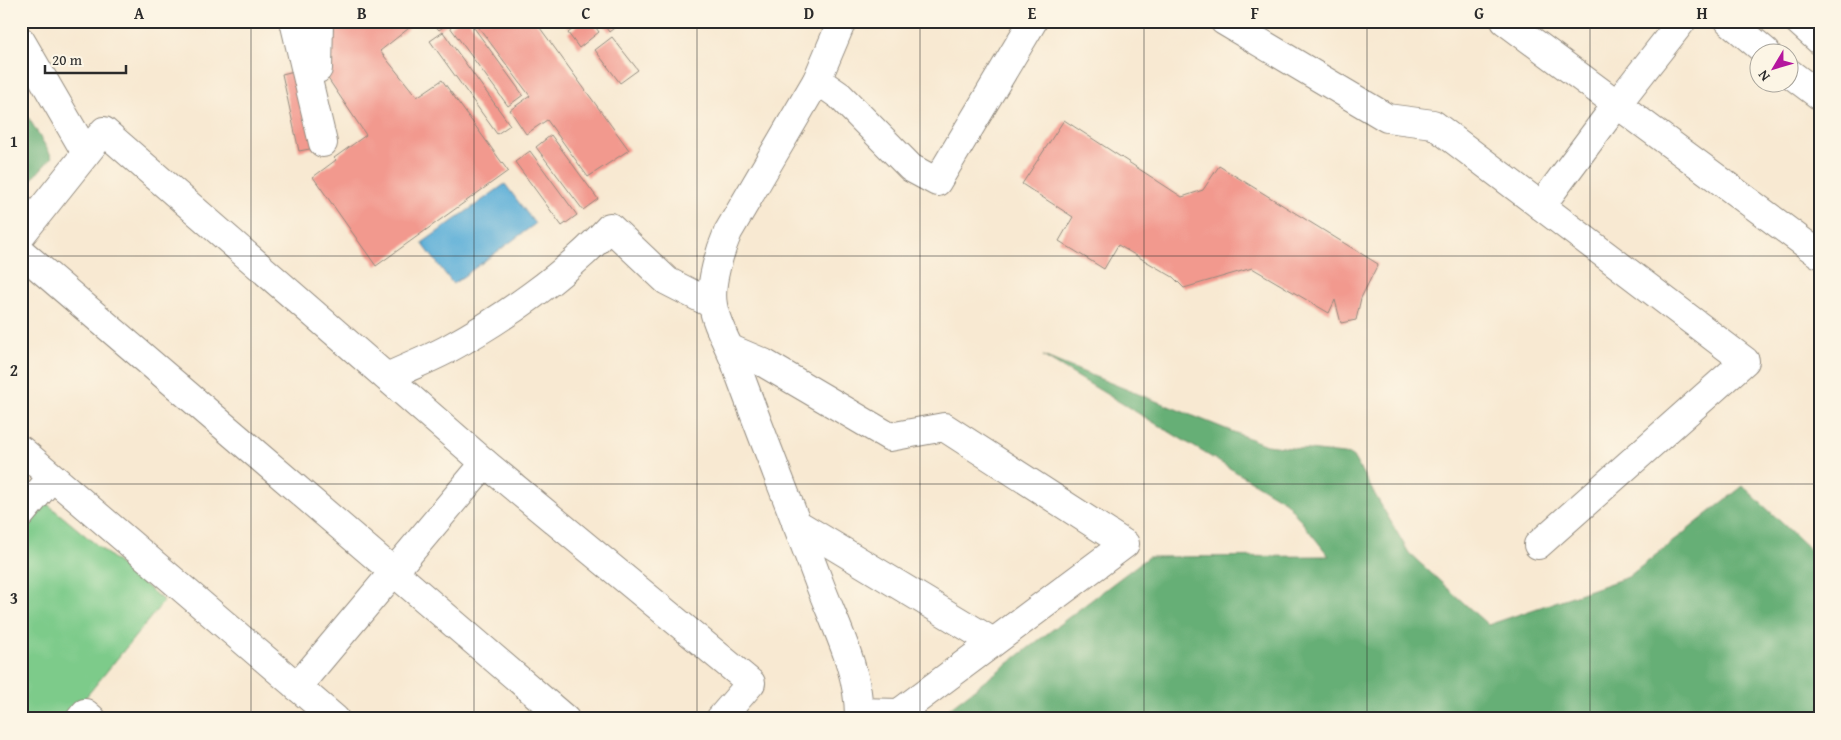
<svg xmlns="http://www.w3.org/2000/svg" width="1841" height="740" viewBox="0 0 1841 740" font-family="'Gentium Book Plus',serif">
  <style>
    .green { fill: #7dcb8a; stroke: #547b5a }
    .forest { fill: #66af76; stroke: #486d50 }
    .water { fill: #5cafd8; stroke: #446d82 }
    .building { fill: #f2998e }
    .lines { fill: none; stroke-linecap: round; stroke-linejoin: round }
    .minor-casing { stroke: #928a7e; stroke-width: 30 }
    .minor { stroke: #fff; stroke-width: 28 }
    .grid { fill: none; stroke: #2b2b2b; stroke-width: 1; stroke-opacity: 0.55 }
    .neatline { fill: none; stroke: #2b2b2b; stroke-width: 2 }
    .grid-label { font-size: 16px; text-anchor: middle; font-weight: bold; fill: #2b2b2b }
  </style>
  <rect width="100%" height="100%" fill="#fcf5e5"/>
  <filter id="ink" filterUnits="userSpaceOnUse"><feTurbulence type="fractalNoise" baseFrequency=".02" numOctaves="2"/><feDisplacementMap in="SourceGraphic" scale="10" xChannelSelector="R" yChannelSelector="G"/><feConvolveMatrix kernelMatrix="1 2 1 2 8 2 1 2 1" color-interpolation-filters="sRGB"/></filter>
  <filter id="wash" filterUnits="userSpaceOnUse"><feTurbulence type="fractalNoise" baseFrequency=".0096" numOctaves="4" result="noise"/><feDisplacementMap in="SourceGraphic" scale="20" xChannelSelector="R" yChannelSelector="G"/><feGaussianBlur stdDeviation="1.12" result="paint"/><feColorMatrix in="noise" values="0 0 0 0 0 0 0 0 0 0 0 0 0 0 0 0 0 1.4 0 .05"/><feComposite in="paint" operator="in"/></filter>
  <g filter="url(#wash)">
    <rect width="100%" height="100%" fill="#f8e9d2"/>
    <path class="green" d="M 45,502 L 164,601 L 68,719 L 21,719 L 21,531 Z"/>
    <g class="forest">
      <path d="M 21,105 L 52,157 L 21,191 Z"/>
      <path d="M 1043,356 L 1266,445 L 1352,455 L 1409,553 L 1488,625 L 1628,577 L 1743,486 L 1820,559 L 1820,719 L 935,719 L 1148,557 L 1329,556 L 1286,502 Z"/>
    </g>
    <path class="water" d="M 505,184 L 535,224 L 453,284 L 422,243 Z"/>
    <g id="blocks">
      <g class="building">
        <path d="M 334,21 L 418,21 L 380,51 L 417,97 L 442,80 L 508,171 L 376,266 L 313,177 L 336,160 L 334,158 L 366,135 L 327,77 Z"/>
        <path d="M 431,21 L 451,21 L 439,30 Z"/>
        <path d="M 458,21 L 469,21 L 523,95 L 508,106 L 450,27 Z"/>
        <path d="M 474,21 L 535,21 L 629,150 L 588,177 L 547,120 L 526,134 L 510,110 L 530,96 Z"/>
        <path d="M 562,21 L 575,21 L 568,28 Z"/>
        <path d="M 583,21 L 591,21 L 599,32 L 579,48 L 568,33 Z"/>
        <path d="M 601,21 L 623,21 L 609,32 Z"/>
        <path d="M 443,32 L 510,125 L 497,134 L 430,41 Z"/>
        <path d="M 612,37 L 638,70 L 620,83 L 595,50 Z"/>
        <path d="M 298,70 L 315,148 L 299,151 L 282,74 Z"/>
        <path d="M 1064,120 L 1182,197 L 1203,190 L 1219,166 L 1378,264 L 1361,298 L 1356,320 L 1341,323 L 1335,300 L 1329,313 L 1252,268 L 1184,288 L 1173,277 L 1118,245 L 1104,269 L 1059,241 L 1073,217 L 1022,184 Z"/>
        <path d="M 551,135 L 598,199 L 583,210 L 536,147 Z"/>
        <path d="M 530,151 L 577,215 L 562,226 L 515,162 Z"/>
      </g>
    </g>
  </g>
  <g filter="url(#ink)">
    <use href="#blocks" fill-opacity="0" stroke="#928a7e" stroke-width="1"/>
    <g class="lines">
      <g class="minor-casing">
        <g id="minor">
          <path d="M 294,21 L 323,143"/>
          <path d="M 842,21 L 817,80 L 728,232 C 720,251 709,284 713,305 C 716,325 728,343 735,362 C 762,437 792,510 820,585 C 836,627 860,672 859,719"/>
          <path d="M 1224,21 L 1387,118 L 1433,124 L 1541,206"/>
          <path d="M 1505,21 L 1819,254"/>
          <path d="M 1729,21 L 1766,52"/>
          <path d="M 1798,21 L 1820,41"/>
          <path d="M 21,41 L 86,153"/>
          <path d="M 310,71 L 318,69 L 319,21"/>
          <path d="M 1788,72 L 1820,96"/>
          <path d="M 817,80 L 840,96 L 911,168 L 937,182 L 1033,21"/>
          <path d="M 21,235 L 104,131 L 485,463 L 751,683 L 720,719"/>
          <path d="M 21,252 L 565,719"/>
          <path d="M 731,349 L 764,363 L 890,437 L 944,427 L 1125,544 L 899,713 L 859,712"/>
          <path d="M 387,377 C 406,368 427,360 446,350 C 503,319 566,275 610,227 L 667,281 L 712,304"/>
          <path d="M 21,450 L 335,719"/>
          <path d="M 21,514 L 52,477"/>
          <path d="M 796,523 L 993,642"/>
          <path d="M 1538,545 L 1745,361 L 1541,206 L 1617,104 L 1682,21"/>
          <path d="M 297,687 L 485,463"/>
          <path d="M 80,719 L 85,713 L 92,719"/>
        </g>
      </g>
      <use href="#minor" class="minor"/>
    </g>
  </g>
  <path class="grid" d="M 251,21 L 251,719M 474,21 L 474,719M 697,21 L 697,719M 920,21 L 920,719M 1144,21 L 1144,719M 1367,21 L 1367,719M 1590,21 L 1590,719M 21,256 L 1820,256M 21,484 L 1820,484"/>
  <rect width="1841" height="740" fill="none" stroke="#fcf5e5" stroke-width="55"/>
  <g transform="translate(1774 68) rotate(232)"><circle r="24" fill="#fcf5e5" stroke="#a8a49b"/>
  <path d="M0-4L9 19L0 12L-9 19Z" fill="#b5179e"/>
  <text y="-8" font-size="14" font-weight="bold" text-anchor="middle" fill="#2b2b2b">N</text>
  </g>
  <path d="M45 65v8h81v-8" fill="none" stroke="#2b2b2b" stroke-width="2.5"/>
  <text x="52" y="65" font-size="15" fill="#2b2b2b" stroke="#fcf5e5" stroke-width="4" paint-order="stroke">20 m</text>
  <rect x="28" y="28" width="1786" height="684" class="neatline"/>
  <g class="grid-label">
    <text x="139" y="19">A</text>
    <text x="362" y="19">B</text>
    <text x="586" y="19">C</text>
    <text x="809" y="19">D</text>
    <text x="1032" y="19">E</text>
    <text x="1255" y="19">F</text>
    <text x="1479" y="19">G</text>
    <text x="1702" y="19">H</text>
    <text x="14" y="147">1</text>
    <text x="14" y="376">2</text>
    <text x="14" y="604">3</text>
  </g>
</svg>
